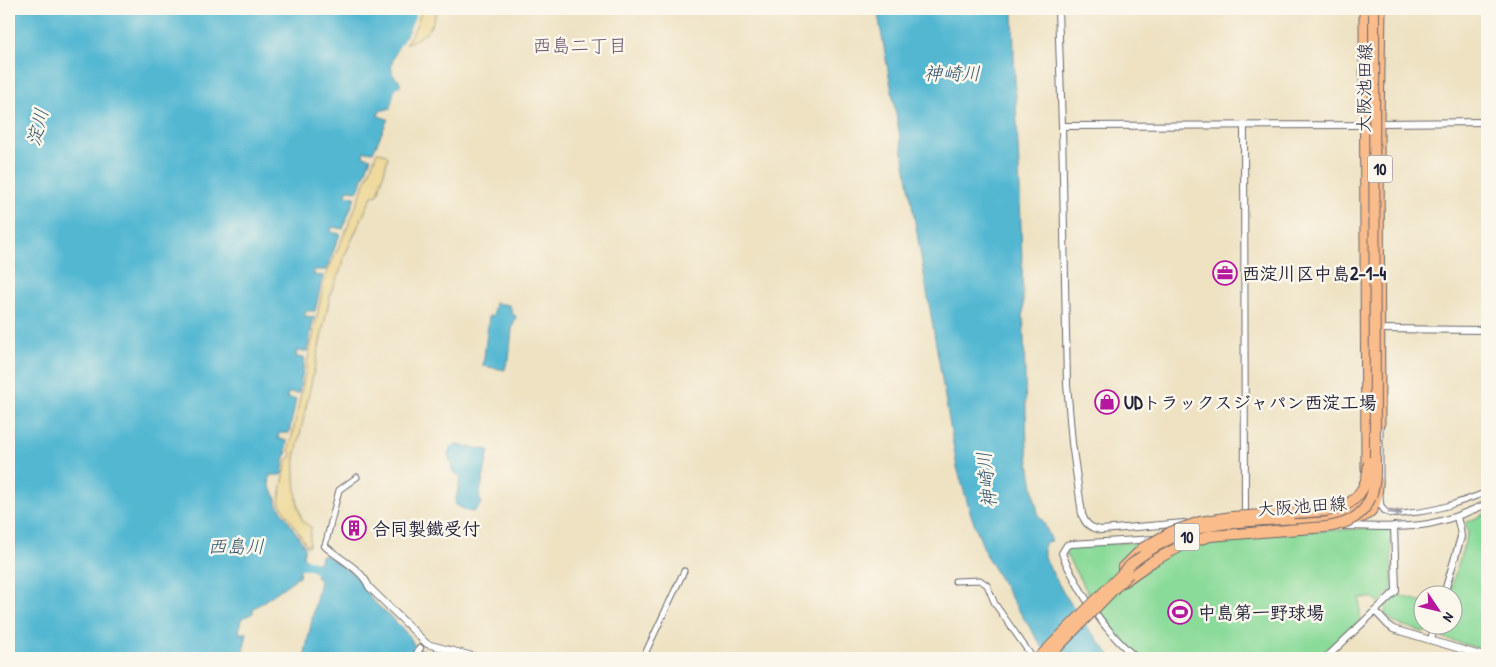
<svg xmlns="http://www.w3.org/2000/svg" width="1496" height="667" viewBox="0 0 1496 667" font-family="'Patrick Hand','Klee One',sans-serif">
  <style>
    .green { fill: #8ada99; stroke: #567e6a }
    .sand { fill: #eeda9e; stroke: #887e6c }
    .water { fill: #53b7d2; stroke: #3a6c86 }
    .pier { fill: #eee2c3 }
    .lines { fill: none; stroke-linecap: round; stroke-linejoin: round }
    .river { stroke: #53b7d2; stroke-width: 10 }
    .minor-casing { stroke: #69656b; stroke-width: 7 }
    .tertiary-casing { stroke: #69656b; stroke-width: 8 }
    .primary-casing { stroke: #69656b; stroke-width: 11 }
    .motorway-casing { stroke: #69656b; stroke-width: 12 }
    .minor { stroke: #fff; stroke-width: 5 }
    .tertiary { stroke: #fff; stroke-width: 6 }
    .primary { stroke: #fabc8b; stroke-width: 9 }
    .motorway { stroke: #fabc8b; stroke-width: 10 }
    .primary-bridge-casing { stroke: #69656b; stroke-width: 11; stroke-linecap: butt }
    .motorway-bridge-casing { stroke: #69656b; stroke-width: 12; stroke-linecap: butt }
    .primary-bridge { stroke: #fabc8b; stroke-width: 9 }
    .motorway-bridge { stroke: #fabc8b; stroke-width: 10 }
    .oneway { fill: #9c9ca7 }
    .labels { text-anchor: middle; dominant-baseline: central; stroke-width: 5; stroke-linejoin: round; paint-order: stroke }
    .shield { fill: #fbf7ec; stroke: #636270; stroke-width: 1 }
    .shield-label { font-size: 16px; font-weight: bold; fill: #22223b }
    .street-label { font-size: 18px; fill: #22223b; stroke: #fbf7ec }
    .poi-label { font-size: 18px; font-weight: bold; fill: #22223b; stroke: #fbf7ec; text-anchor: start }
    .neighbourhood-label { font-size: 19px; fill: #67546c; stroke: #fbf7ec }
    .water-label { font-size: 19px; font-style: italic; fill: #335670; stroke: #fbf7ec }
  </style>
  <rect width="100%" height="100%" fill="#fbf7ec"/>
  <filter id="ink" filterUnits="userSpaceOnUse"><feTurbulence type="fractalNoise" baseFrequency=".02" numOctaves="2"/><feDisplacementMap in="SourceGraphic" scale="10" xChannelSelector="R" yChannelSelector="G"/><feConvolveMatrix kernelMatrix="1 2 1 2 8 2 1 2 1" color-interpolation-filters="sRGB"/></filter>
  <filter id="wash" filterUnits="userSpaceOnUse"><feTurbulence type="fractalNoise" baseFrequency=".0096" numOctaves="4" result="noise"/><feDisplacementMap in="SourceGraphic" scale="20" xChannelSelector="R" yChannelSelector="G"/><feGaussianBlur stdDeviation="1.12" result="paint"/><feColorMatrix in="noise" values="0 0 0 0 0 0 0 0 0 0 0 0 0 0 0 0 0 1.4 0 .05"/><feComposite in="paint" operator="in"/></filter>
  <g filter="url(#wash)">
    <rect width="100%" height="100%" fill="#eee2c3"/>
    <g class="green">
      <path d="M 1487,513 L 1487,651 L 1441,637 L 1438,632 L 1440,625 L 1454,624 L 1454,594 L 1449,594 L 1468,532 L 1465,524 L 1467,522 Z"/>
      <path d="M 1372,528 L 1388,529 L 1391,532 L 1392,590 L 1379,603 L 1374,598 L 1360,598 L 1360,620 L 1321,658 L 1141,658 C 1109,629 1086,592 1066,554 L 1071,546 Z"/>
      <path d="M 1398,595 L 1423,602 L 1424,624 L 1429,625 L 1428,630 L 1423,632 L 1395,623 L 1385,614 L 1386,606 Z"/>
    </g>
    <g class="sand">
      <path d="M 422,9 L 437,9 C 430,33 428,33 406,44 L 416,26 Z"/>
      <path d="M 377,152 L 384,153 L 388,157 L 378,195 L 372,196 L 344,257 L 343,264 L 331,292 L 295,458 C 294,473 296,511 304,523 L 311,527 L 309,546 L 307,546 L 279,502 L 287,460 L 291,457 L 292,454 L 289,451 L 325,278 L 349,224 Z"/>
    </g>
    <g class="water">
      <path d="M 9,9 L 418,9 C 416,16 413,24 409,31 C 401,46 380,69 401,82 L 400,88 L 397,87 L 394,93 L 391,108 L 380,111 L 378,116 L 388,119 L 373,152 L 364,151 L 363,156 L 371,158 L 358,191 L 347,190 L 346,195 L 355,197 L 343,229 L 332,227 L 331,232 L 340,234 L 326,270 L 314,270 L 314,275 L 323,276 L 315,311 L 305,311 L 305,316 L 314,317 L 307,351 L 297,351 L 296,357 L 305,358 L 299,393 L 288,393 L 287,398 L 296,399 L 289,433 L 279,433 L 278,439 L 287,440 L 286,451 L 287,454 L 285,457 L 282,474 L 280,475 L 270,475 L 269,485 L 276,497 L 276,502 L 305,547 L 303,556 L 306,560 L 305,567 L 300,569 L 299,577 L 296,577 L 294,580 L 253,609 L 253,613 L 241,619 L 239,633 L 247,633 L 242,658 L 9,658 Z"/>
      <path d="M 877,9 L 1013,9 L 1014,57 L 1020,190 L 1027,449 L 1035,501 L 1040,519 L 1042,519 L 1052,541 L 1046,542 L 1044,547 L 1044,557 L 1063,592 L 1087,627 L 1113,658 L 1052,658 L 1043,648 L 1016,606 L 987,557 L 971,515 L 957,467 L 907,175 Z"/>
      <path d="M 495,303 L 509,305 L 512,311 L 511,313 L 516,316 L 512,329 L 509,360 L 507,361 L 505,370 L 483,366 L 489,316 L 493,316 Z"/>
      <path d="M 456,445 L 489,450 L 479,498 L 482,503 L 474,512 L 467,511 L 456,505 L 455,502 L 461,477 L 452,471 L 451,462 L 448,456 L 450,448 Z"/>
      <path d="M 326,555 L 356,576 L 372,600 L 397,623 L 410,637 L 415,647 L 448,658 L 304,658 L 320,581 L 316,577 L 317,572 L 311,568 L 312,561 L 318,563 L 320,561 L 321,556 Z"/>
    </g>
    <path class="pier" d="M 418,9 L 420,9 L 416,22 L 400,51 L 394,65 L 395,73 L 403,83 L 402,89 L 398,90 L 394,109 L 390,111 L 394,93 L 396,88 L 397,87 L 400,87 L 401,82 L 393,74 L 392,65 L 397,50 L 409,31 Z"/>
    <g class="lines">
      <path class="river" d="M 292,563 C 303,564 315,563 322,573"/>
    </g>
  </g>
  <g filter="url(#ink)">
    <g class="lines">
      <g class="minor-casing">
        <g id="minor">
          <path d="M 1380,422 L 1380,484"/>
          <path d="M 1380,495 C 1380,501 1380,508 1386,512 C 1393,516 1402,514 1409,513 C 1437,511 1461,502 1487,492"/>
          <path d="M 325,546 L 339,490 L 357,477"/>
          <path d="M 955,581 L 980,580 L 987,585 L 995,604 L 1033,658"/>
          <path d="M 643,658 L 684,571"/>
        </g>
      </g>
      <g class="tertiary-casing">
        <g id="tertiary">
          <path d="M 1058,9 L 1062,126 L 1067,384 L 1072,443 L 1082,514 C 1085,524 1090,528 1101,530 L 1184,523"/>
          <path d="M 1244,125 L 1245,514"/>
          <path d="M 1062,126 L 1364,125 L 1379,123 L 1487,122"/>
          <path d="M 1376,329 L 1487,330"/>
          <path d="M 1342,526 C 1370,526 1400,529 1428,524 C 1449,520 1468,512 1487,504"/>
          <path d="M 325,546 C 339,559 362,569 369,587 L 427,644 L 480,658"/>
          <path d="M 1444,594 L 1461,537 L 1460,529 L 1457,517"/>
          <path d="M 1375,611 L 1388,625 L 1393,629 L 1487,657"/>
          <path d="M 1431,640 L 1435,624"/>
          <path d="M 414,658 L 420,648"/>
          <path d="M 1136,658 C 1110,635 1088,606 1072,574 C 1068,567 1064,560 1062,553 L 1067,545 L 1071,544 L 1155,539"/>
          <path d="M 1326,658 L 1396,591 L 1394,526"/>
        </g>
      </g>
      <g class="primary-casing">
        <g id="primary">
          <path d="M 1364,9 L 1366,469"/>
          <path d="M 1380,423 L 1379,123 L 1381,9"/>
          <path d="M 1332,516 C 1355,515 1367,508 1366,482"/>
          <path d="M 1352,520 C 1376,517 1378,502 1378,481"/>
          <path d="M 1289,524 L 1339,521"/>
        </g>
      </g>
      <g class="motorway-casing">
        <g id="motorway">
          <path d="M 1123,568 L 1143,548"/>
          <path d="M 1123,582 L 1153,561"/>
        </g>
      </g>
      <use href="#minor" class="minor"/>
      <use href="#tertiary" class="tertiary"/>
      <use href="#primary" class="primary"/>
      <use href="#motorway" class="motorway"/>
      <g class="primary-bridge-casing">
        <g id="primary-bridge">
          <path d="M 1038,658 L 1131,564 C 1184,522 1225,523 1289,519"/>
          <path d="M 1048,658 L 1129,574"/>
        </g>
      </g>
      <g class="motorway-bridge-casing">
        <g id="motorway-bridge">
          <path d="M 1143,548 L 1171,532 L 1200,522 L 1232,517 L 1325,511 C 1354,508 1368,490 1369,462"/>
          <path d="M 1153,561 L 1183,545 L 1210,536 L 1326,527 C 1359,523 1375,505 1375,471 L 1374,9"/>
        </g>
      </g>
      <use href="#primary-bridge" class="primary-bridge"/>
      <use href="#motorway-bridge" class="motorway-bridge"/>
    </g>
    <defs><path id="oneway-solid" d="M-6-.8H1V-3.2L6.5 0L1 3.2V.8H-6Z" transform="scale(1.25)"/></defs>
    <use class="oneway" href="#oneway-solid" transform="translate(1395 513) rotate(5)"/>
  </g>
  <defs>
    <g id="office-ring" transform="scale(1.25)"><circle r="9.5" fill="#fbf7ec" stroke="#b5179e" stroke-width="1.5"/><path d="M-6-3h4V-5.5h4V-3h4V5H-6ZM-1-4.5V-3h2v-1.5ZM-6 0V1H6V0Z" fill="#b5179e"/></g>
    <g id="shop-ring" transform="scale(1.25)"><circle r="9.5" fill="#fbf7ec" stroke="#b5179e" stroke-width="1.5"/><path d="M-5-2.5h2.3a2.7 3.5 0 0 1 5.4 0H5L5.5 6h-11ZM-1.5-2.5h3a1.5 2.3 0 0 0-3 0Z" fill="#b5179e"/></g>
    <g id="building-ring" transform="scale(1.25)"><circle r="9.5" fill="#fbf7ec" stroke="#b5179e" stroke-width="1.5"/><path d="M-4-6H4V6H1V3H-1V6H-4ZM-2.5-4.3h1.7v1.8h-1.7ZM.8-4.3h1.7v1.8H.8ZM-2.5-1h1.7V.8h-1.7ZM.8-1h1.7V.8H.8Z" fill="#b5179e"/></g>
    <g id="stadium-ring" transform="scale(1.25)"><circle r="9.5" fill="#fbf7ec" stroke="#b5179e" stroke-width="1.5"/><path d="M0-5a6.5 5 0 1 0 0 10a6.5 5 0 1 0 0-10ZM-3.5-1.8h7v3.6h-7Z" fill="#b5179e"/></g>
  </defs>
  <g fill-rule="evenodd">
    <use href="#office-ring" x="1225" y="273"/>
    <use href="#shop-ring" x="1107" y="402"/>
    <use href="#building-ring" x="354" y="528"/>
    <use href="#stadium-ring" x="1180" y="612"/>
  </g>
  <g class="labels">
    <g class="shield">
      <rect x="1367.5" y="155.5" width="25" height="27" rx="4"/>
      <rect x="1174.5" y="523.5" width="25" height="27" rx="4"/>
    </g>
    <g class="shield-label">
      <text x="1380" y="169">10</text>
      <text x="1187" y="537">10</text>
    </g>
    <g class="street-label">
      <text transform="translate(1364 88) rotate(-89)">大阪池田線</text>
      <text transform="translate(1302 506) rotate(-4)">大阪池田線</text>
    </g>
    <g class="poi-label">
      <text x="1242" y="273">西淀川区中島2-1-4</text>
      <text x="1124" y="402">UDトラックスジャパン西淀工場</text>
      <text x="372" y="528">合同製鐵受付</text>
      <text x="1198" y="612">中島第一野球場</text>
    </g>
    <g class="neighbourhood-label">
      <text x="580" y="45">西島二丁目</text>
    </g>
    <g class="water-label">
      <text x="952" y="73">神崎川</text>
      <text transform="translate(37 127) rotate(-76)">淀川</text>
      <text transform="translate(986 480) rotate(-96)">神崎川</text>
      <text x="236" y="546">西島川</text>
    </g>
  </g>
  <rect width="1496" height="667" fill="none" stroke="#fbf7ec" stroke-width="30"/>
  <g transform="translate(1438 610) rotate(125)"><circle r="24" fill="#fbf7ec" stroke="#a4a2a5"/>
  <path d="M0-4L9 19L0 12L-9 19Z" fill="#b5179e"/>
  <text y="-8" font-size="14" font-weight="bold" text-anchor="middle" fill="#22223b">N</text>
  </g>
</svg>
